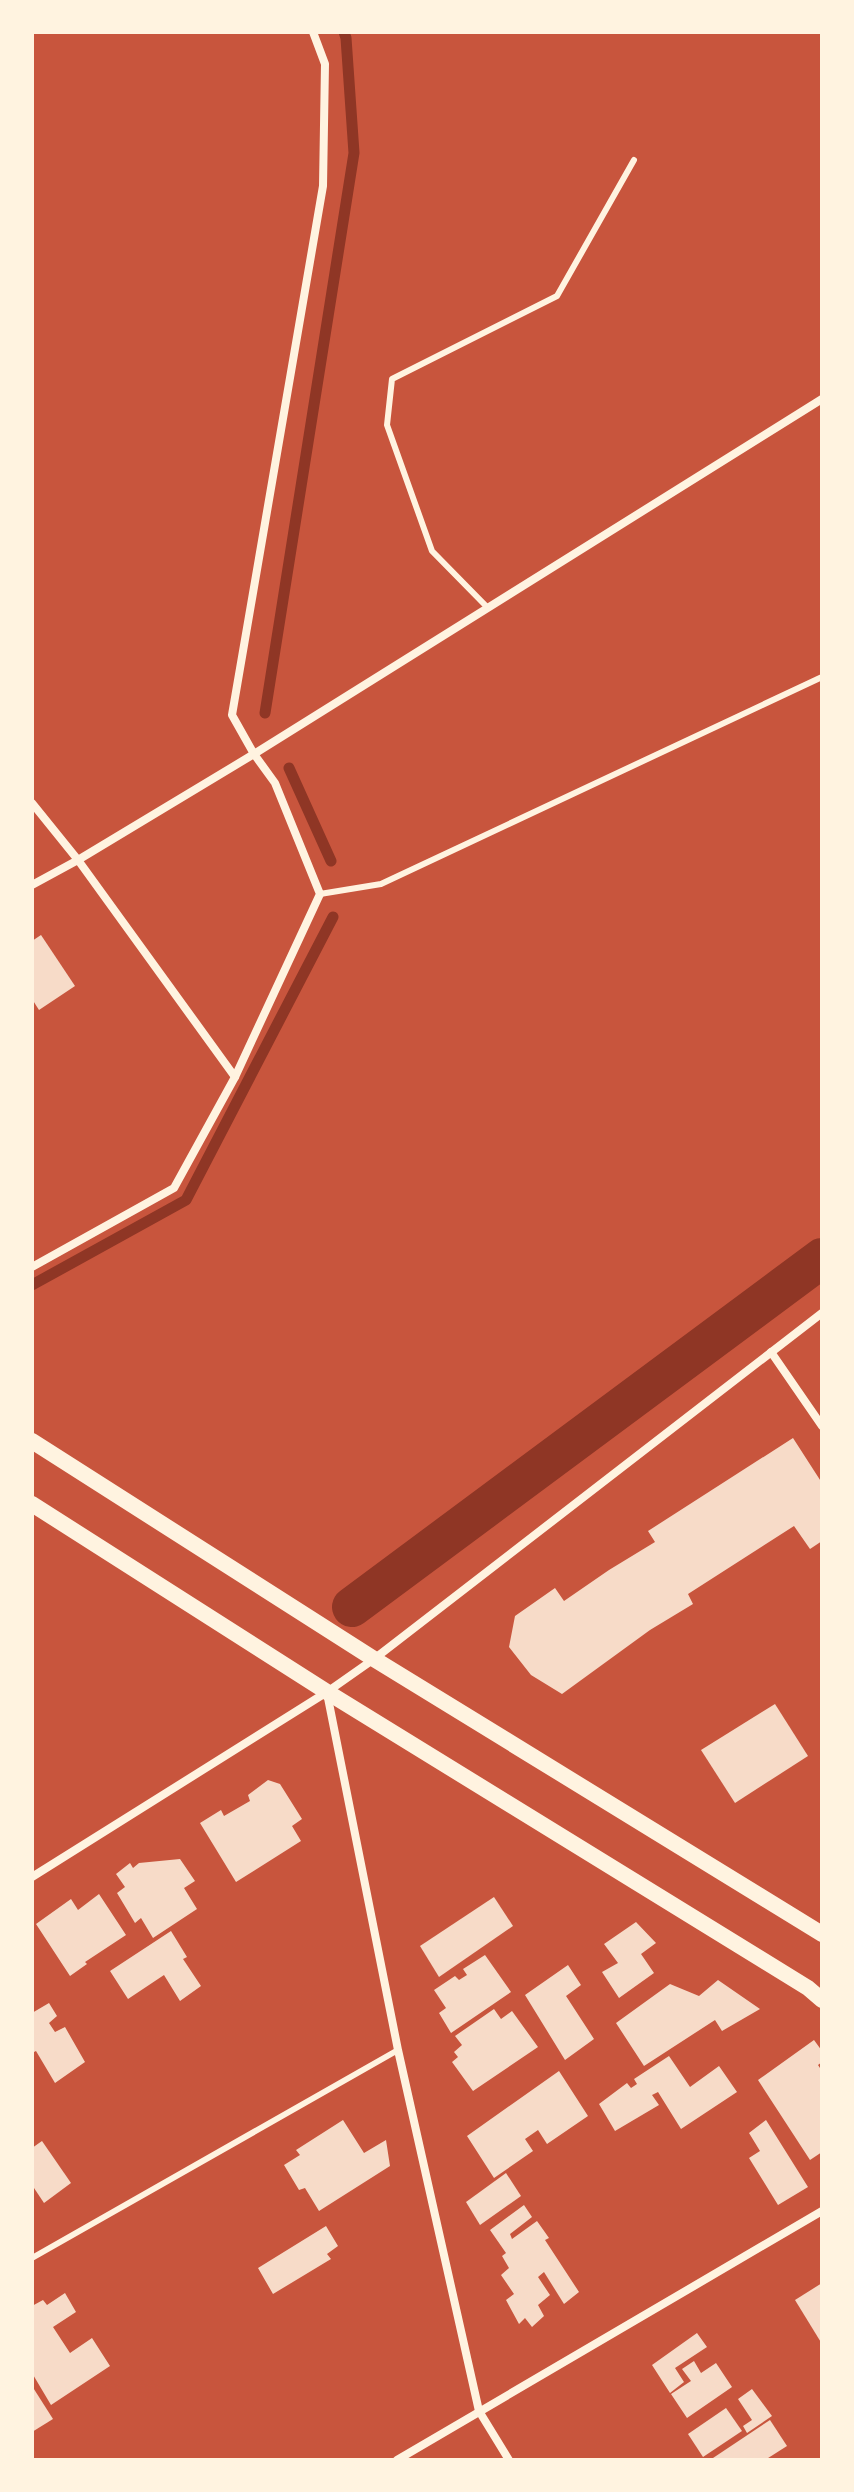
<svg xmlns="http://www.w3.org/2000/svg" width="854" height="2492" viewBox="0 0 854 2492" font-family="'Zilla Slab',serif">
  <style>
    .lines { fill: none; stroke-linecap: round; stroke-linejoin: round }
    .stream { stroke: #8f3625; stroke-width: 11 }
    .canal { stroke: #8f3625; stroke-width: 40 }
    .building { fill: #f7dbc8 }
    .service { stroke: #fff3e0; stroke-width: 6 }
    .minor { stroke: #fff3e0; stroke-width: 8 }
    .secondary { stroke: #fff3e0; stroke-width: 16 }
  </style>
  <rect width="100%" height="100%" fill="#c8553d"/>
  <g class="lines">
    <g class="stream">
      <path d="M 265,713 L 354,153 L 346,38 L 344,32"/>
      <path d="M 289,768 L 331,861"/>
      <path d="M 32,1285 L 186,1200 L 333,917"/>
    </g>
    <path class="canal" d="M 352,1607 L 822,1258"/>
  </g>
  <g class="building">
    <path d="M 41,935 L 75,986 L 39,1010 L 32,999 L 32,941 Z"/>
    <path d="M 793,1438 L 822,1483 L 822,1541 L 810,1549 L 794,1526 L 688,1594 L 693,1604 L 650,1630 L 562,1694 L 531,1675 L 509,1647 L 515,1616 L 555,1588 L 564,1601 L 609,1570 L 655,1542 L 648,1531 Z"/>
    <path d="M 775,1704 L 808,1756 L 735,1803 L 701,1750 Z"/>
    <path d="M 268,1780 L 280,1784 L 302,1819 L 292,1826 L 301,1841 L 236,1882 L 200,1823 L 221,1810 L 224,1816 L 250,1801 L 248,1795 Z"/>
    <path d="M 180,1859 L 195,1881 L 184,1888 L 197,1909 L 153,1938 L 141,1918 L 135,1923 L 117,1893 L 125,1887 L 116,1874 L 130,1863 L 133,1868 L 139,1863 Z"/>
    <path d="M 99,1894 L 126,1935 L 85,1962 L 87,1964 L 70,1976 L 36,1924 L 71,1899 L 78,1910 Z"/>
    <path d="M 494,1897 L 513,1926 L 439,1977 L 420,1946 Z"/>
    <path d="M 636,1922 L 656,1943 L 641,1954 L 654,1973 L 619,1998 L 602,1972 L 618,1963 L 604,1944 Z"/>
    <path d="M 171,1931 L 187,1957 L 183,1959 L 201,1986 L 180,2001 L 164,1975 L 128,1999 L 110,1971 Z"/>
    <path d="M 485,1955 L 511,1992 L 451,2033 L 439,2013 L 446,2008 L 434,1990 L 455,1976 L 459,1980 L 467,1975 L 463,1969 Z"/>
    <path d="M 568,1965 L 581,1985 L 566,1996 L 594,2039 L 565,2060 L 525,1995 Z"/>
    <path d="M 718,1980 L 760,2009 L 722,2031 L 715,2020 L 644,2066 L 616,2023 L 670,1984 L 699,1996 Z"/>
    <path d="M 49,2003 L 57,2016 L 49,2023 L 55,2032 L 65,2027 L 85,2062 L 55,2083 L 36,2051 L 32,2053 L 32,2013 Z"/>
    <path d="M 494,2009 L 501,2019 L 512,2011 L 538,2047 L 473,2091 L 452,2062 L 458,2057 L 454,2052 L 462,2045 L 455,2036 Z"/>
    <path d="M 814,2040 L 822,2051 L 822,2062 L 818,2065 L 822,2071 L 822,2152 L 810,2160 L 758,2080 Z"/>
    <path d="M 669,2056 L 690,2087 L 719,2066 L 737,2092 L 681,2129 L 658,2092 L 652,2095 L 659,2105 L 615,2131 L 599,2104 L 627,2083 L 631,2088 L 637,2084 L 634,2079 Z"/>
    <path d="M 559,2071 L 588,2116 L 547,2144 L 538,2130 L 525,2139 L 533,2151 L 494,2178 L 467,2136 Z"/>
    <path d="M 343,2120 L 364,2153 L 386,2140 L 390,2166 L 319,2211 L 305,2188 L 299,2190 L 284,2165 L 300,2155 L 296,2150 Z"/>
    <path d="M 766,2120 L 808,2187 L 778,2205 L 749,2158 L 760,2151 L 749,2133 Z"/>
    <path d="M 42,2141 L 71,2183 L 44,2203 L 32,2185 L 32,2148 Z"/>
    <path d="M 506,2173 L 521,2196 L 480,2225 L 466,2202 Z"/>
    <path d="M 524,2205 L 532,2217 L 510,2234 L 512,2239 L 537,2221 L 549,2238 L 545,2240 L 579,2292 L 564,2304 L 544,2272 L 538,2277 L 550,2295 L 538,2305 L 544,2316 L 532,2327 L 525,2318 L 519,2324 L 506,2300 L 514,2294 L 501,2275 L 509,2268 L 502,2256 L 506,2253 L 490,2230 Z"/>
    <path d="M 326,2226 L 338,2246 L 327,2254 L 331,2259 L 273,2294 L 258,2268 Z"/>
    <path d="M 822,2283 L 822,2344 L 795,2300 Z"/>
    <path d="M 65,2293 L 76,2312 L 53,2327 L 70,2353 L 92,2338 L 110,2366 L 51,2405 L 32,2373 L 32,2306 L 43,2300 L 47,2305 Z"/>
    <path d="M 697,2333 L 707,2347 L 675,2368 L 684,2382 L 670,2393 L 652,2365 Z"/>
    <path d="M 694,2361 L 701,2373 L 716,2363 L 732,2387 L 687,2418 L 671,2394 L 691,2381 L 682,2369 Z"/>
    <path d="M 32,2386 L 53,2419 L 32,2432 Z"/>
    <path d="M 752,2389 L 772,2416 L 747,2433 L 743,2426 L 752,2420 L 738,2399 Z"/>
    <path d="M 726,2408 L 742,2431 L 703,2457 L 688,2434 Z"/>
    <path d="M 770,2420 L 787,2446 L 765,2460 L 710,2460 Z"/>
  </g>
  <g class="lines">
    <g class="service">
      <path d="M 488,608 L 432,551 L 387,425 L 392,379 L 557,296 L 634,160"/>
      <path d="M 320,894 L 381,884 L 822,677"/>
      <path d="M 32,2258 L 398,2050"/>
    </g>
    <g class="minor">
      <path d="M 32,803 L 78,860 L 235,1077"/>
      <path d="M 32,885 L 78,860 L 254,754 L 822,399"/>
      <path d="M 32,1267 L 174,1188 L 235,1077 L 320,894 L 275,783 L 254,754 L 232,715 L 323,186 L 325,64 L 313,32"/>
      <path d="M 771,1352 L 822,1426"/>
      <path d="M 327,1693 L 398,2050 L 479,2411 L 509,2460"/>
      <path d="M 32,1877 L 327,1692 L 374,1659 L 822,1313"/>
      <path d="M 397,2460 L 822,2211"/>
    </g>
    <g class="secondary">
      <path d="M 32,1441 L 374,1659 L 822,1934"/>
      <path d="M 32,1504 L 327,1692 L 808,1988 L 822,2000"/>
    </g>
  </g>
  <rect width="854" height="2492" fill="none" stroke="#fff3e0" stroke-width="68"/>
</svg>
